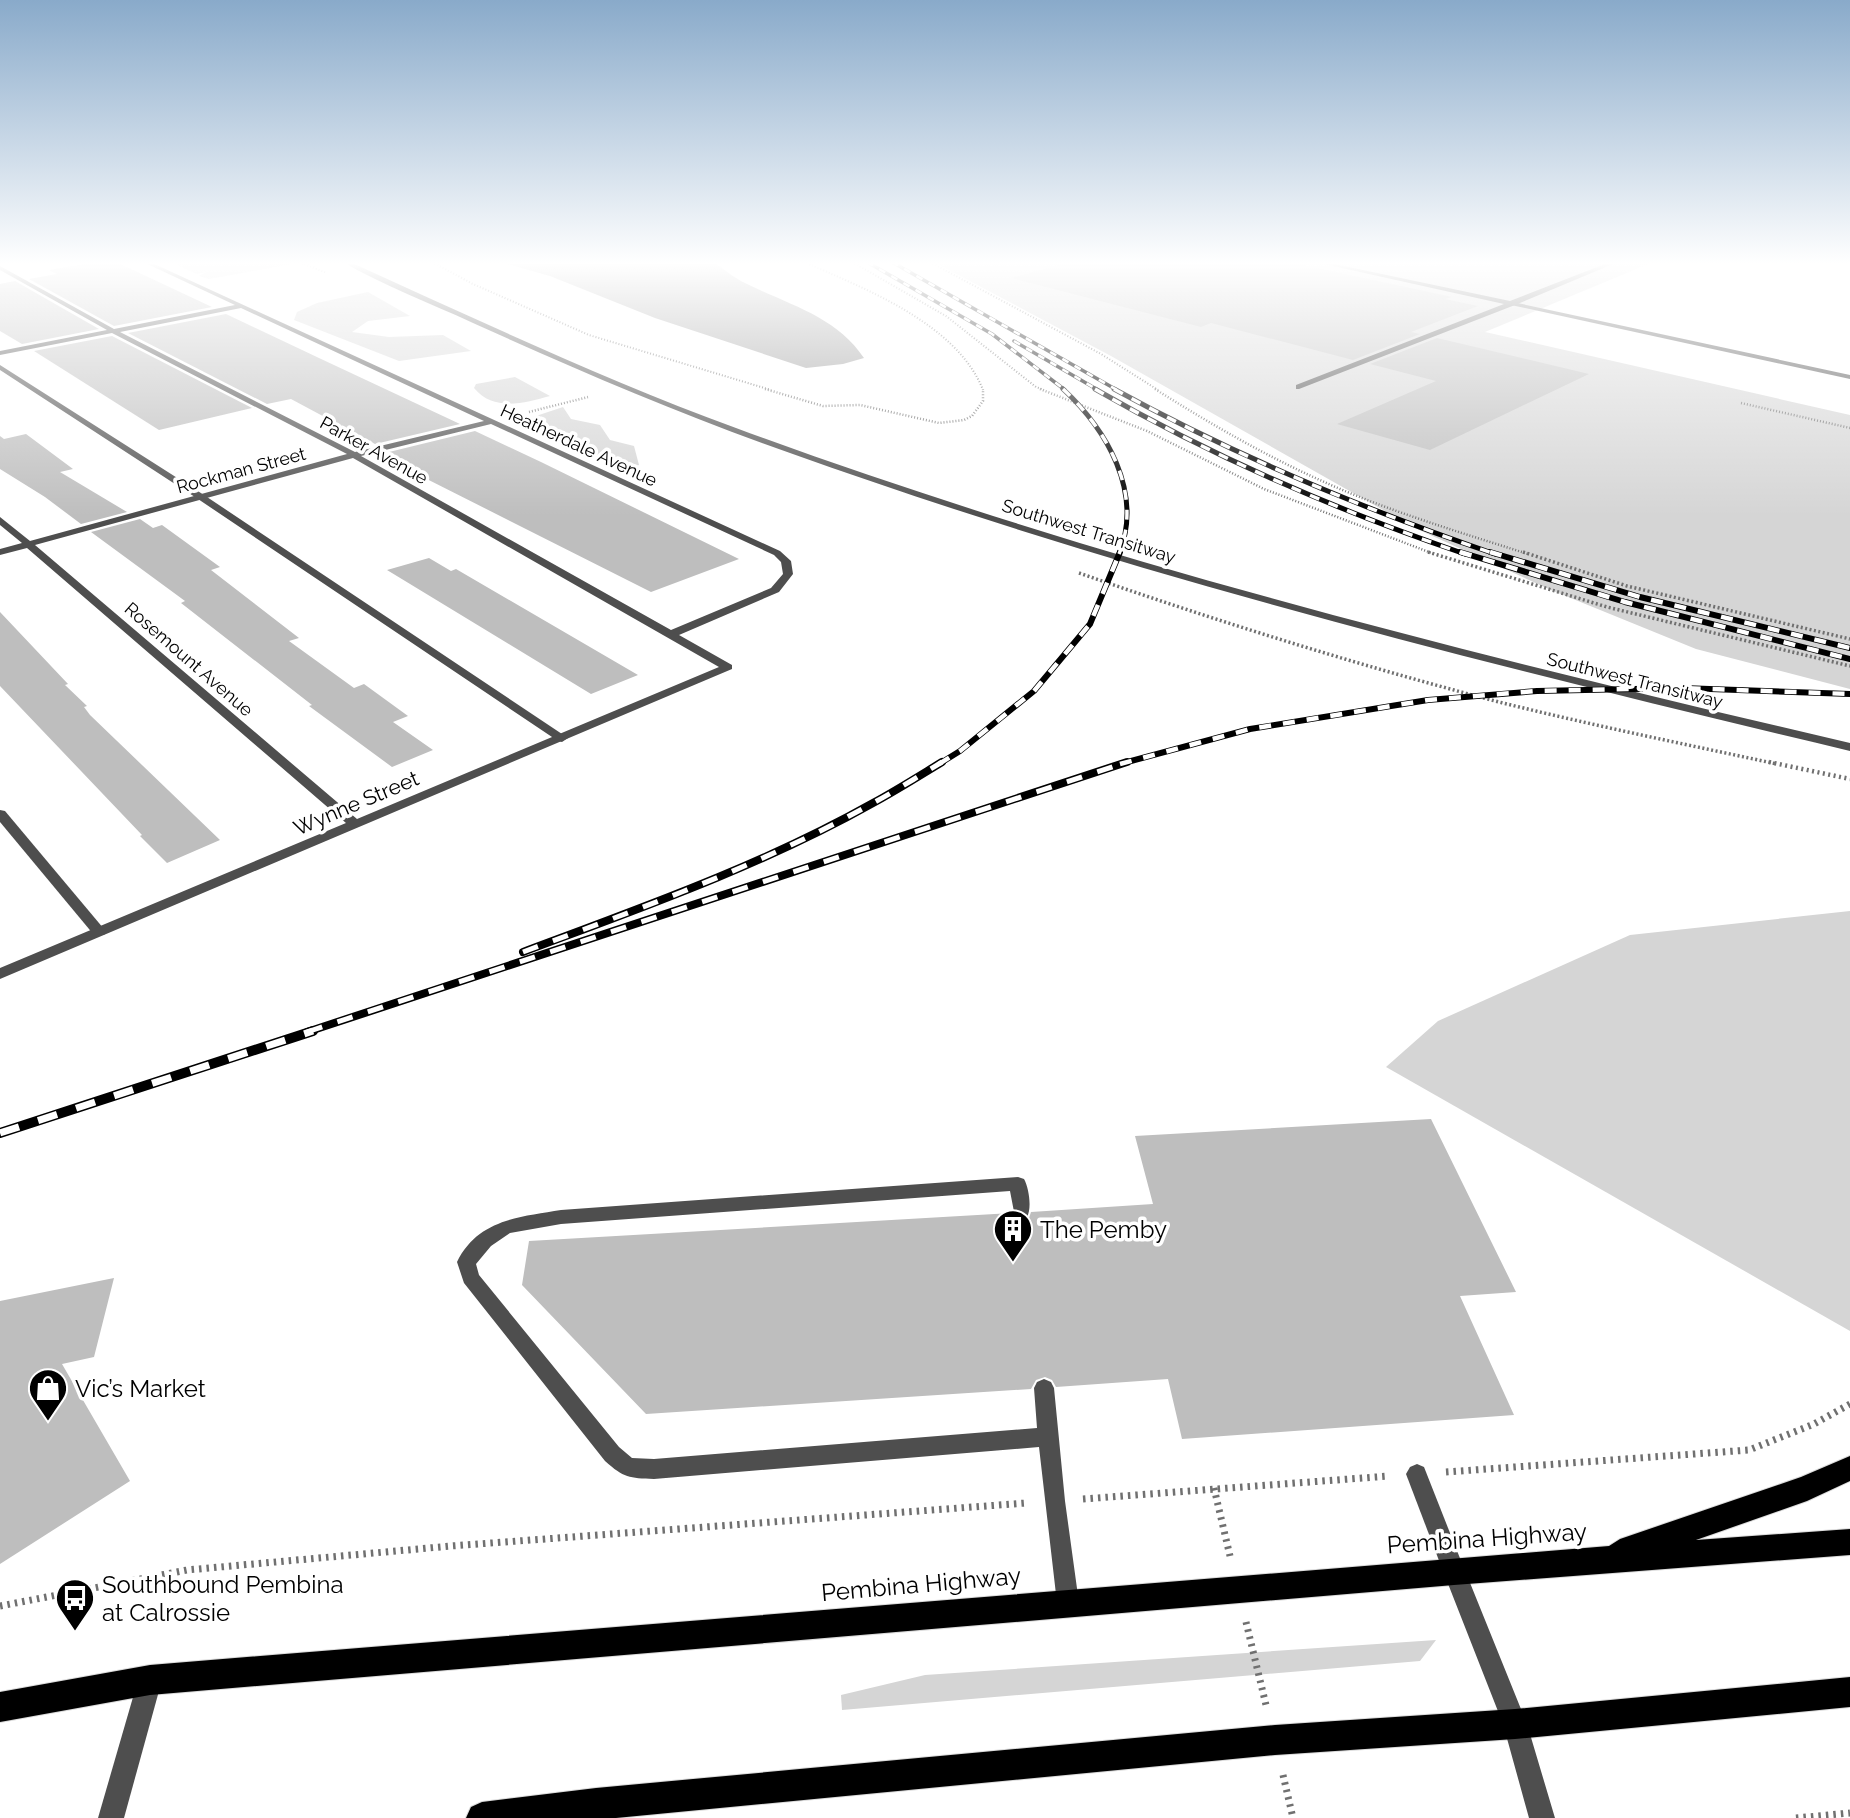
<svg xmlns="http://www.w3.org/2000/svg" width="1850" height="1818" viewBox="0 0 1850 1818" font-family="Raleway,sans-serif">
  <style>
    .green { fill: #d5d5d5 }
    .water { fill: #9c9c9c }
    .building { fill: #bebebe }
    .lines { fill: none; stroke-linecap: round; stroke-linejoin: round }
    .primary-casing { stroke: #dbdbdb; stroke-width: 2 }
    .path-far4 { stroke: #707070; stroke-width: 2; stroke-dasharray: 1 2; stroke-linecap: butt }
    .path-far3 { stroke: #707070; stroke-width: 2.5; stroke-dasharray: 1 2; stroke-linecap: butt }
    .path-far2 { stroke: #707070; stroke-width: 3.5; stroke-dasharray: 2 2.5; stroke-linecap: butt }
    .path-far1 { stroke: #707070; stroke-width: 4.5; stroke-dasharray: 2 3.5; stroke-linecap: butt }
    .path { stroke: #707070; stroke-width: 7; stroke-dasharray: 2.5 5; stroke-linecap: butt }
    .service { fill: #4e4e4e; fill-rule: evenodd }
    .minor { fill: #4e4e4e; fill-rule: evenodd }
    .primary { fill: #000; fill-rule: evenodd }
    .rail-far4-casing { stroke: #000; stroke-width: 3.5 }
    .rail-far3-casing { stroke: #000; stroke-width: 5 }
    .rail-far2-casing { stroke: #000; stroke-width: 6 }
    .rail-far1-casing { stroke: #000; stroke-width: 8 }
    .rail-casing { stroke: #000; stroke-width: 10 }
    .rail-far4 { stroke: #fff; stroke-width: 2.5; stroke-dasharray: 7; stroke-linecap: butt }
    .rail-far3 { stroke: #fff; stroke-width: 3.5; stroke-dasharray: 10; stroke-linecap: butt }
    .rail-far2 { stroke: #fff; stroke-width: 4.5; stroke-dasharray: 12; stroke-linecap: butt }
    .rail-far1 { stroke: #fff; stroke-width: 5; stroke-dasharray: 16; stroke-linecap: butt }
    .rail { stroke: #fff; stroke-width: 7; stroke-dasharray: 20; stroke-linecap: butt }
    .labels { text-anchor: middle; dominant-baseline: central; stroke-width: 7; stroke-linejoin: round; paint-order: stroke }
    .far-street-label { font-size: 18px; fill: #000; stroke: #fff }
    .street-label { font-size: 21px; fill: #000; stroke: #fff }
    .near-poi-label { font-size: 24px; fill: #000; stroke: #fff; text-anchor: start }
    .near-street-label { font-size: 24px; fill: #000; stroke: #fff }
  </style>
  <rect width="100%" height="100%" fill="#fff"/>
  <g class="green">
    <path d="M 171,262 L 288,262 L 292,264 L 209,279 L 199,276 L 206,272 L 197,274 Z"/>
    <path d="M 934,262 L 1653,262 L 1485,332 L 1850,415 L 1850,689 L 1696,649 L 1551,590 L 1415,528 L 1111,356 Z"/>
    <path d="M 368,292 L 410,316 L 368,321 L 352,332 L 389,337 L 443,335 L 471,351 L 399,361 L 294,320 L 297,312 L 317,303 Z"/>
    <path d="M 515,377 L 550,396 C 524,403 494,412 474,388 L 476,384 Z"/>
    <path d="M 563,407 L 571,419 L 600,425 L 610,440 L 634,446 L 639,465 L 623,470 L 521,421 Z"/>
    <path d="M 1850,911 L 1850,1331 L 1386,1067 L 1438,1021 L 1630,935 Z"/>
    <path d="M 1436,1640 L 1420,1661 L 842,1710 L 841,1695 L 925,1675 Z"/>
  </g>
  <path class="water" d="M 500,262 L 713,262 C 724,269 734,278 745,283 C 789,305 836,316 864,358 L 843,364 L 806,368 L 655,318 L 550,276 Z"/>
  <g class="building">
    <path d="M 96,262 L 116,262 L 212,307 L 114,326 L 29,279 L 57,274 L 49,270 Z"/>
    <path d="M 1070,262 L 1289,262 L 1452,297 L 1445,299 L 1478,306 L 1411,332 L 1420,334 L 1353,360 L 1211,323 L 1201,327 L 1011,278 Z"/>
    <path d="M 15,281 L 99,329 L 22,344 L 0,331 L 0,284 Z"/>
    <path d="M 226,314 L 319,358 L 460,424 L 375,444 L 291,399 L 267,404 L 128,333 Z"/>
    <path d="M 112,336 L 252,408 L 159,430 L 34,351 Z"/>
    <path d="M 1437,338 L 1589,374 L 1430,450 L 1337,424 L 1436,381 L 1370,364 Z"/>
    <path d="M 475,431 L 541,462 L 739,559 L 651,592 L 399,465 L 407,463 L 389,452 Z"/>
    <path d="M 26,434 L 73,469 L 60,472 L 127,512 L 81,524 L 45,497 L 0,469 L 0,436 L 4,439 Z"/>
    <path d="M 140,519 L 153,528 L 162,525 L 220,567 L 211,570 L 299,638 L 289,641 L 354,688 L 364,684 L 408,716 L 393,722 L 433,750 L 392,767 L 309,706 L 312,705 L 181,603 L 185,601 L 91,532 Z"/>
    <path d="M 429,558 L 451,571 L 456,569 L 638,675 L 591,694 L 387,570 Z"/>
    <path d="M 0,612 L 68,684 L 65,685 L 87,706 L 84,707 L 90,715 L 220,840 L 167,863 L 140,836 L 142,835 L 0,686 Z"/>
    <path d="M 1431,1119 L 1516,1292 L 1460,1296 L 1514,1415 L 1182,1439 L 1168,1379 L 1056,1387 L 1052,1380 L 1045,1377 L 1036,1380 L 1031,1389 L 646,1414 L 522,1285 L 529,1241 L 1012,1213 L 1014,1219 L 1022,1221 L 1029,1218 L 1031,1212 L 1153,1204 L 1135,1136 Z"/>
    <path d="M 114,1278 L 94,1357 L 62,1364 L 130,1481 L 0,1564 L 0,1301 Z"/>
  </g>
  <g class="lines">
    <g class="primary-casing">
      <g id="primary">
        <path d="M 1850,1456 L 1850,1481 L 1807,1501 L 1696,1540 L 1850,1529 L 1850,1555 L 1454,1585 L 150,1695 L 0,1722 L 0,1692 L 150,1665 L 1609,1546 L 1620,1539 L 1801,1477 Z"/>
        <path d="M 1850,1677 L 1850,1707 L 1515,1739 L 1275,1755 L 616,1818 L 466,1818 L 471,1807 L 482,1802 L 596,1788 L 1275,1725 L 1515,1709 Z"/>
      </g>
    </g>
    <g class="path-far4">
      <path d="M 299,262 L 327,273"/>
      <path d="M 432,262 L 473,284 L 589,335 L 771,390"/>
      <path d="M 804,262 C 866,289 957,324 983,390"/>
      <path d="M 852,262 L 946,316 L 1036,387 L 1044,390"/>
      <path d="M 930,262 L 1101,354 L 1158,390"/>
    </g>
    <g class="path-far3">
      <path d="M 765,389 L 823,406 L 860,405 L 939,423 L 964,420 L 972,416 L 983,401 L 983,389"/>
      <path d="M 1040,389 L 1147,431 L 1264,489 L 1434,554"/>
      <path d="M 1155,389 C 1209,423 1264,455 1322,481 C 1388,511 1459,532 1528,554"/>
      <path d="M 1741,403 L 1850,428"/>
      <path d="M 529,412 L 588,397"/>
    </g>
    <g class="path-far2">
      <path d="M 1428,552 L 1607,607 L 1850,666"/>
      <path d="M 1523,552 L 1627,586 L 1850,639"/>
      <path d="M 1079,573 C 1217,621 1357,665 1499,702 C 1591,725 1684,744 1777,764"/>
    </g>
    <path class="path-far1" d="M 1769,762 L 1850,779"/>
    <g class="path">
      <path d="M 1446,1472 L 1749,1450 L 1814,1424 L 1850,1404"/>
      <path d="M 1214,1488 L 1230,1556"/>
      <path d="M 1083,1499 L 1389,1476"/>
      <path d="M 0,1606 L 187,1570 L 451,1546 L 1026,1503"/>
      <path d="M 1246,1622 L 1266,1705"/>
      <path d="M 1283,1775 L 1293,1818"/>
      <path d="M 1796,1818 L 1850,1813"/>
    </g>
    <g class="service">
      <path d="M 343,262 L 350,262 C 478,320 605,380 736,428 C 1099,562 1474,655 1850,743 L 1850,751 C 1493,666 1136,577 790,453 C 682,415 577,370 473,323 C 430,303 384,286 343,262 Z"/>
      <path d="M 1315,262 L 1325,262 L 1510,301 L 1610,262 L 1618,262 L 1515,305 L 1299,389 L 1296,389 L 1296,385 L 1504,304 Z"/>
      <path d="M 0,365 L 204,495 L 568,738 L 562,742 L 558,741 L 198,499 L 0,370 Z"/>
      <path d="M 0,810 L 5,811 L 104,929 L 106,932 L 104,935 L 94,935 L 0,822 Z"/>
      <path d="M 1018,1177 L 1024,1179 C 1029,1188 1032,1208 1027,1217 L 1021,1219 L 1015,1217 L 1010,1191 L 561,1224 L 510,1233 L 491,1246 L 476,1264 L 479,1275 L 619,1447 L 632,1458 L 654,1459 L 1037,1428 L 1034,1388 L 1037,1382 L 1044,1379 L 1051,1382 L 1054,1388 L 1065,1501 L 1079,1603 L 1076,1611 L 1068,1614 L 1060,1611 L 1057,1603 L 1039,1447 L 654,1479 C 629,1478 624,1478 605,1461 L 464,1283 L 457,1262 C 478,1219 520,1217 561,1210 Z"/>
      <path d="M 1417,1464 L 1424,1467 L 1465,1571 L 1462,1579 L 1454,1582 L 1446,1579 L 1406,1474 L 1410,1467 Z"/>
    </g>
    <g class="minor">
      <path d="M 143,262 L 150,262 L 780,551 L 791,561 L 793,574 L 779,592 L 679,635 L 732,665 L 732,669 L 0,979 L 0,968 L 346,823 L 27,548 L 0,555 L 0,549 L 22,543 L 0,525 L 0,517 L 30,541 L 347,454 L 112,333 L 0,355 L 0,351 L 107,330 L 0,270 L 0,266 L 114,329 L 235,305 ZM 241,308 L 484,421 L 355,452 L 120,332 ZM 491,424 L 774,555 L 781,562 L 783,574 L 771,588 L 671,630 L 361,456 ZM 353,458 L 719,667 L 357,819 L 35,545 Z"/>
      <path d="M 1513,302 L 1850,375 L 1850,379 L 1511,305 Z"/>
      <path d="M 1454,1560 L 1462,1563 L 1527,1724 L 1555,1818 L 1529,1818 L 1503,1724 L 1443,1571 L 1446,1563 Z"/>
      <path d="M 150,1668 L 158,1672 L 162,1680 L 124,1818 L 98,1818 L 138,1680 L 142,1672 Z"/>
    </g>
    <use href="#primary" class="primary"/>
    <g class="rail-far4-casing">
      <g id="rail-far4">
        <path d="M 867,262 L 992,334 L 1065,390"/>
        <path d="M 892,262 L 1117,390"/>
        <path d="M 1014,341 L 1098,390"/>
      </g>
    </g>
    <g class="rail-far3-casing">
      <g id="rail-far3">
        <path d="M 1063,389 C 1106,429 1144,492 1119,554"/>
        <path d="M 1095,389 C 1213,457 1336,510 1465,554"/>
        <path d="M 1114,389 C 1236,456 1363,509 1495,554"/>
      </g>
    </g>
    <g class="rail-far2-casing">
      <g id="rail-far2">
        <path d="M 1460,552 L 1625,602 L 1850,659"/>
        <path d="M 1490,552 L 1640,597 L 1850,648"/>
        <path d="M 939,764 L 960,751 L 1034,691 L 1090,624 L 1120,552"/>
        <path d="M 1120,764 L 1250,729 L 1428,700 L 1537,691 L 1682,688 L 1850,694"/>
      </g>
    </g>
    <g class="rail-far1-casing">
      <g id="rail-far1">
        <path d="M 523,952 C 641,908 763,865 873,803 C 897,790 919,776 942,762"/>
        <path d="M 307,1032 L 1127,762"/>
      </g>
    </g>
    <g class="rail-casing">
      <path id="rail" d="M 0,1133 L 313,1031"/>
    </g>
    <use href="#rail-far4" class="rail-far4"/>
    <use href="#rail-far3" class="rail-far3"/>
    <use href="#rail-far2" class="rail-far2"/>
    <use href="#rail-far1" class="rail-far1"/>
    <use href="#rail" class="rail"/>
  </g>
  <linearGradient id="sky" x2="0" y2="1"><stop stop-color="#89aaca"/><stop offset="0.51" stop-color="#fff"/><stop offset="1" stop-color="#fff" stop-opacity="0"/></linearGradient>
  <rect width="1850" height="516" fill="url(#sky)"/>
  <defs>
    <g id="building-pin" transform="scale(2.0125)"><path d="M0 17L-7.5 6A9.5 9.5 0 1 1 7.5 6Z" fill="#000" stroke="#fff"/><path d="M-4-6H4V6H1V3H-1V6H-4ZM-2.5-4.3h1.7v1.8h-1.7ZM.8-4.3h1.7v1.8H.8ZM-2.5-1h1.7V.8h-1.7ZM.8-1h1.7V.8H.8Z" fill="#fff"/></g>
    <g id="shop-pin" transform="scale(2.0125)"><path d="M0 17L-7.5 6A9.5 9.5 0 1 1 7.5 6Z" fill="#000" stroke="#fff"/><path d="M-5-2.5h2.3a2.7 3.5 0 0 1 5.4 0H5L5.5 6h-11ZM-1.5-2.5h3a1.5 2.3 0 0 0-3 0Z" fill="#fff"/></g>
    <g id="bus-pin" transform="scale(2.0125)"><path d="M0 17L-7.5 6A9.5 9.5 0 1 1 7.5 6Z" fill="#000" stroke="#fff"/><path d="M-5-6H5V4H4V6H2V4H-2V6H-4V4H-5ZM-3.5-4V0h7V-4ZM-3.5 1.2v1.5H-2V1.2ZM2 1.2v1.5H3.5V1.2Z" fill="#fff"/></g>
  </defs>
  <g fill-rule="evenodd">
    <use href="#building-pin" x="1013" y="1229"/>
    <use href="#shop-pin" x="48" y="1388"/>
    <use href="#bus-pin" x="75" y="1598"/>
  </g>
  <g class="labels">
    <g class="far-street-label">
      <text transform="translate(579 445) rotate(25)">Heatherdale Avenue</text>
      <text transform="translate(374 450) rotate(29)">Parker Avenue</text>
      <text transform="translate(241 470) rotate(-15)">Rockman Street</text>
      <text transform="translate(1089 531) rotate(17)">Southwest Transitway</text>
      <text transform="translate(189 659) rotate(41)">Rosemount Avenue</text>
      <text transform="translate(1635 680) rotate(14)">Southwest Transitway</text>
    </g>
    <g class="street-label">
      <text transform="translate(356 803) rotate(-23)">Wynne Street</text>
    </g>
    <g class="near-poi-label">
      <text x="1040" y="1229">The Pemby</text>
      <text x="75" y="1388">Vic’s Market</text>
      <text x="102" y="1584">Southbound Pembina<tspan x="102" dy="28">at Calrossie</tspan></text>
    </g>
    <g class="near-street-label">
      <text transform="translate(1487 1538) rotate(-4)">Pembina Highway</text>
      <text transform="translate(921 1584) rotate(-5)">Pembina Highway</text>
    </g>
  </g>
</svg>
